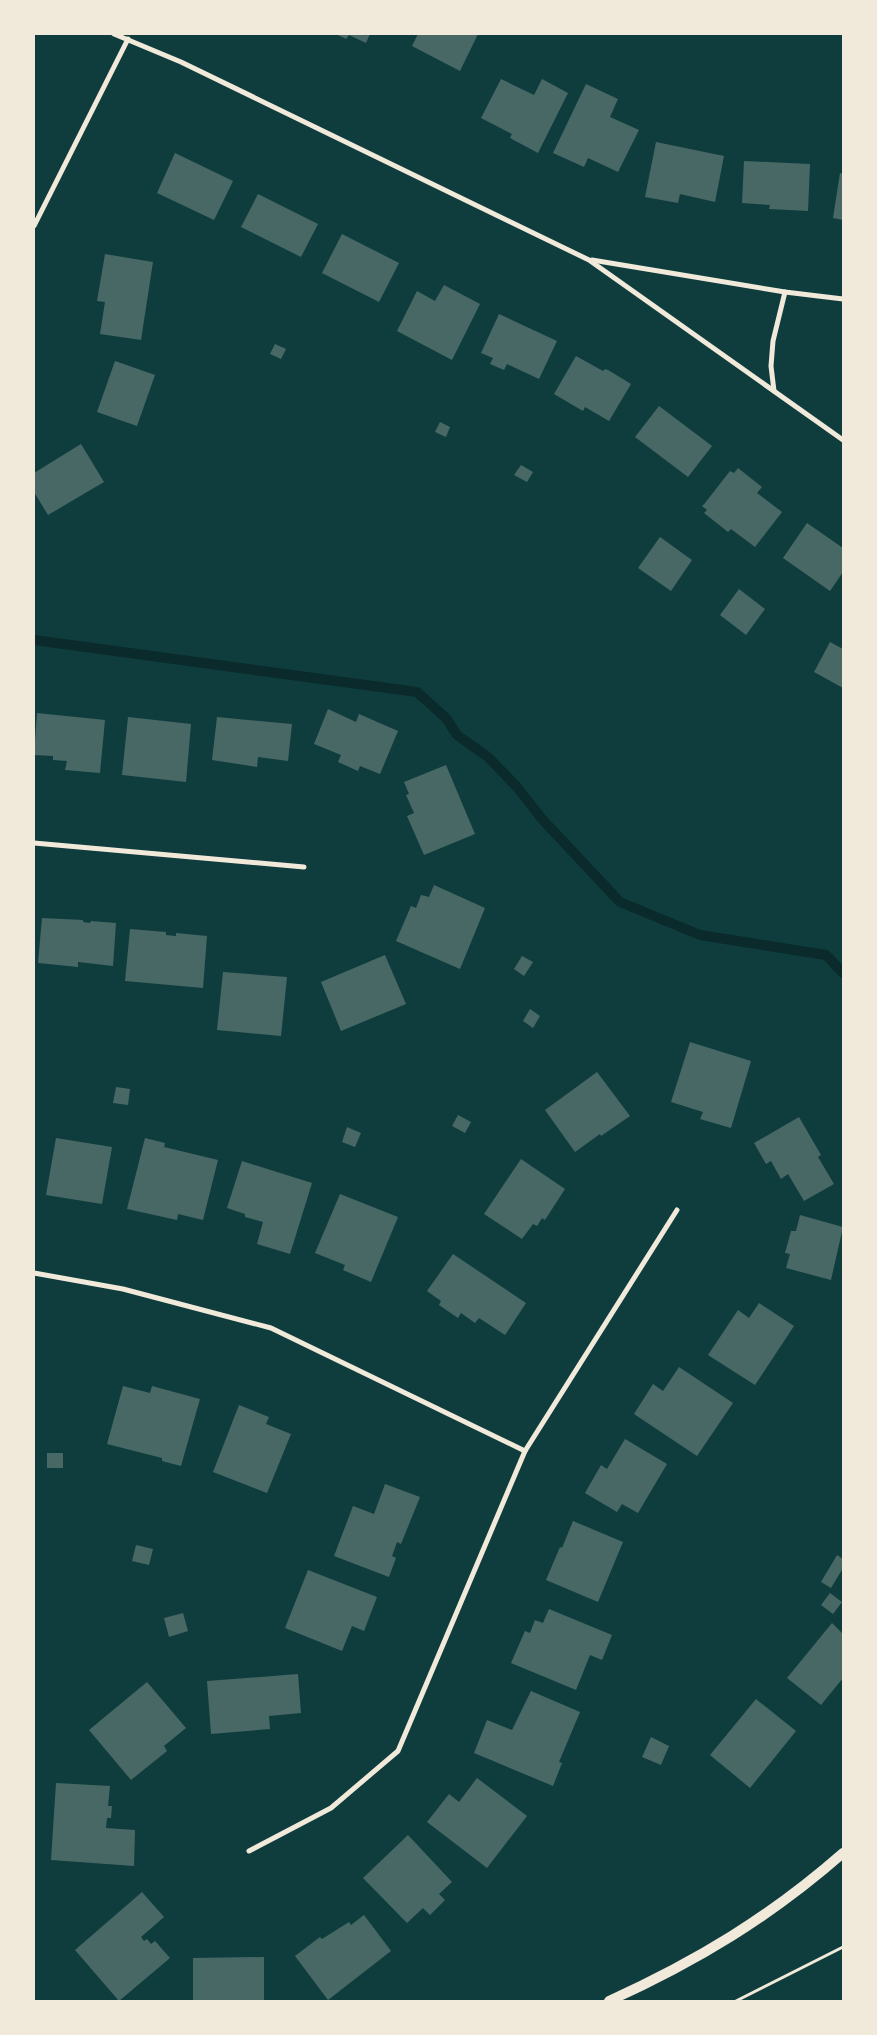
<svg xmlns="http://www.w3.org/2000/svg" width="877" height="2035" viewBox="0 0 877 2035" font-family="Commissioner,sans-serif">
  <style>
    .lines { fill: none; stroke-linecap: round; stroke-linejoin: round }
    .stream { stroke: #0a2a2b; stroke-width: 10 }
    .building { fill: #486865 }
    .path { stroke: #f1e9da; stroke-width: 3 }
    .minor { stroke: #f1e9da; stroke-width: 5 }
    .secondary { stroke: #f1e9da; stroke-width: 10 }
  </style>
  <rect width="100%" height="100%" fill="#0f3d3e"/>
  <g class="lines">
    <path class="stream" d="M 34,640 L 417,692 L 446,718 L 457,735 L 488,757 L 517,787 L 542,819 L 620,902 L 700,935 L 826,955 L 843,973"/>
  </g>
  <g class="building">
    <path d="M 336,34 L 370,34 L 366,43 L 349,35 L 346,39 Z"/>
    <path d="M 418,34 L 478,34 L 460,71 L 412,46 Z"/>
    <path d="M 501,79 L 534,95 L 542,79 L 568,93 L 538,153 L 510,138 L 512,134 L 481,118 Z"/>
    <path d="M 586,84 L 618,99 L 610,117 L 639,130 L 618,172 L 588,158 L 584,167 L 553,153 Z"/>
    <path d="M 656,142 L 724,156 L 715,202 L 680,194 L 678,203 L 645,197 Z"/>
    <path d="M 175,153 L 233,181 L 214,220 L 157,193 Z"/>
    <path d="M 744,161 L 810,164 L 808,211 L 769,209 L 770,205 L 742,203 Z"/>
    <path d="M 840,173 L 843,174 L 843,220 L 833,218 Z"/>
    <path d="M 258,194 L 318,224 L 301,257 L 241,227 Z"/>
    <path d="M 342,234 L 399,263 L 379,302 L 322,273 Z"/>
    <path d="M 105,254 L 153,262 L 141,340 L 100,334 L 105,302 L 97,301 Z"/>
    <path d="M 444,285 L 480,304 L 452,360 L 397,331 L 417,291 L 435,301 Z"/>
    <path d="M 499,314 L 557,341 L 539,379 L 507,364 L 504,370 L 490,364 L 493,358 L 481,353 Z"/>
    <path d="M 275,344 L 286,349 L 281,359 L 270,354 Z"/>
    <path d="M 576,356 L 603,371 L 605,369 L 608,370 L 631,384 L 609,421 L 585,407 L 583,411 L 554,394 Z"/>
    <path d="M 115,361 L 155,375 L 137,426 L 97,412 Z"/>
    <path d="M 659,406 L 712,446 L 688,477 L 635,437 Z"/>
    <path d="M 440,422 L 450,427 L 446,437 L 435,432 Z"/>
    <path d="M 81,444 L 104,482 L 48,515 L 34,492 L 34,473 Z"/>
    <path d="M 521,465 L 533,472 L 527,482 L 514,475 Z"/>
    <path d="M 738,468 L 762,487 L 757,493 L 782,512 L 755,547 L 731,529 L 728,532 L 704,513 L 707,510 L 702,506 L 705,503 L 730,471 L 734,473 Z"/>
    <path d="M 807,523 L 843,548 L 843,572 L 830,591 L 783,558 Z"/>
    <path d="M 660,537 L 692,560 L 671,591 L 638,568 Z"/>
    <path d="M 739,589 L 765,609 L 746,635 L 720,615 Z"/>
    <path d="M 830,642 L 843,649 L 843,688 L 814,672 Z"/>
    <path d="M 328,709 L 356,722 L 359,714 L 398,731 L 380,774 L 360,766 L 358,771 L 338,762 L 341,755 L 314,744 Z"/>
    <path d="M 37,713 L 105,720 L 100,773 L 65,770 L 67,761 L 53,760 L 53,756 L 34,755 Z"/>
    <path d="M 128,717 L 191,724 L 186,782 L 122,775 Z"/>
    <path d="M 217,717 L 292,724 L 288,761 L 258,757 L 257,767 L 212,760 Z"/>
    <path d="M 446,765 L 475,834 L 424,855 L 407,816 L 414,813 L 406,795 L 409,794 L 404,782 Z"/>
    <path d="M 434,885 L 485,908 L 460,969 L 396,941 L 411,906 L 416,908 L 421,895 L 429,897 Z"/>
    <path d="M 42,918 L 83,920 L 83,922 L 90,923 L 91,921 L 116,923 L 113,966 L 78,962 L 78,967 L 38,963 Z"/>
    <path d="M 130,929 L 166,932 L 166,935 L 176,936 L 176,933 L 207,936 L 203,988 L 125,981 Z"/>
    <path d="M 385,955 L 406,1004 L 341,1031 L 321,982 Z"/>
    <path d="M 522,956 L 533,962 L 524,976 L 514,969 Z"/>
    <path d="M 223,972 L 287,977 L 281,1036 L 217,1030 Z"/>
    <path d="M 530,1009 L 540,1016 L 533,1028 L 523,1021 Z"/>
    <path d="M 690,1042 L 751,1061 L 731,1128 L 700,1119 L 703,1112 L 671,1102 Z"/>
    <path d="M 597,1072 L 630,1116 L 601,1136 L 600,1134 L 575,1152 L 545,1110 Z"/>
    <path d="M 116,1087 L 130,1089 L 128,1105 L 113,1103 Z"/>
    <path d="M 458,1115 L 471,1122 L 465,1133 L 452,1126 Z"/>
    <path d="M 799,1117 L 821,1155 L 818,1157 L 834,1184 L 804,1201 L 788,1174 L 781,1179 L 771,1161 L 766,1164 L 754,1143 Z"/>
    <path d="M 347,1127 L 361,1133 L 355,1147 L 342,1142 Z"/>
    <path d="M 56,1138 L 112,1147 L 102,1204 L 46,1195 Z"/>
    <path d="M 145,1138 L 165,1143 L 164,1147 L 218,1160 L 203,1220 L 178,1214 L 177,1220 L 127,1209 Z"/>
    <path d="M 521,1159 L 565,1189 L 545,1220 L 542,1218 L 537,1226 L 533,1224 L 522,1239 L 484,1214 Z"/>
    <path d="M 242,1161 L 312,1183 L 290,1254 L 257,1244 L 263,1222 L 245,1217 L 245,1214 L 227,1208 Z"/>
    <path d="M 340,1194 L 398,1217 L 371,1282 L 343,1270 L 345,1265 L 315,1253 Z"/>
    <path d="M 800,1215 L 843,1227 L 831,1280 L 786,1268 L 790,1254 L 785,1253 L 791,1231 L 796,1231 Z"/>
    <path d="M 453,1254 L 526,1303 L 505,1335 L 479,1318 L 475,1323 L 461,1313 L 458,1318 L 439,1305 L 441,1301 L 427,1291 Z"/>
    <path d="M 759,1303 L 794,1326 L 755,1385 L 708,1355 L 738,1310 L 749,1318 Z"/>
    <path d="M 679,1367 L 733,1403 L 697,1456 L 634,1414 L 653,1384 L 663,1391 Z"/>
    <path d="M 123,1386 L 150,1393 L 152,1386 L 200,1399 L 181,1466 L 162,1461 L 162,1458 L 107,1444 Z"/>
    <path d="M 239,1405 L 269,1417 L 266,1424 L 291,1434 L 267,1493 L 213,1472 Z"/>
    <path d="M 625,1439 L 667,1464 L 638,1513 L 622,1504 L 617,1512 L 585,1493 L 601,1465 L 607,1469 Z"/>
    <rect x="47" y="1453" width="16" height="15"/>
    <path d="M 385,1484 L 420,1497 L 401,1544 L 397,1542 L 392,1556 L 396,1558 L 389,1577 L 334,1556 L 353,1506 L 374,1514 Z"/>
    <path d="M 573,1521 L 623,1542 L 598,1602 L 546,1580 L 560,1547 L 562,1548 Z"/>
    <path d="M 136,1545 L 153,1549 L 149,1565 L 132,1561 Z"/>
    <path d="M 837,1555 L 843,1559 L 843,1568 L 831,1588 L 821,1582 Z"/>
    <path d="M 308,1570 L 377,1597 L 364,1631 L 352,1626 L 342,1651 L 285,1628 Z"/>
    <path d="M 830,1593 L 842,1602 L 833,1614 L 821,1605 Z"/>
    <path d="M 549,1609 L 612,1635 L 602,1660 L 590,1655 L 576,1690 L 511,1663 L 525,1631 L 530,1633 L 535,1620 L 543,1623 Z"/>
    <path d="M 183,1613 L 188,1631 L 169,1637 L 164,1618 Z"/>
    <path d="M 832,1623 L 843,1634 L 843,1678 L 821,1705 L 787,1678 Z"/>
    <path d="M 298,1674 L 301,1713 L 269,1716 L 270,1729 L 211,1734 L 207,1681 Z"/>
    <path d="M 147,1682 L 186,1728 L 164,1746 L 167,1751 L 131,1780 L 89,1730 Z"/>
    <path d="M 531,1691 L 580,1712 L 559,1762 L 562,1763 L 553,1786 L 474,1753 L 487,1720 L 512,1730 Z"/>
    <path d="M 756,1699 L 796,1731 L 750,1788 L 710,1755 Z"/>
    <path d="M 651,1737 L 669,1746 L 661,1765 L 642,1757 Z"/>
    <path d="M 477,1778 L 527,1816 L 487,1868 L 427,1822 L 449,1794 L 459,1802 Z"/>
    <path d="M 56,1783 L 110,1786 L 108,1806 L 112,1806 L 111,1818 L 107,1818 L 106,1828 L 135,1830 L 134,1866 L 51,1860 Z"/>
    <path d="M 408,1835 L 452,1882 L 439,1894 L 445,1900 L 430,1915 L 423,1908 L 407,1923 L 363,1878 Z"/>
    <path d="M 142,1892 L 164,1917 L 141,1937 L 144,1941 L 147,1939 L 151,1944 L 155,1941 L 170,1958 L 119,2001 L 75,1950 Z"/>
    <path d="M 364,1915 L 391,1951 L 328,2000 L 295,1956 L 320,1937 L 322,1939 L 349,1922 L 351,1925 Z"/>
    <path d="M 264,1957 L 264,2001 L 193,2001 L 193,1958 Z"/>
  </g>
  <g class="lines">
    <path class="path" d="M 736,2001 L 843,1947"/>
    <g class="minor">
      <path d="M 114,34 L 181,62 L 589,260 L 843,440"/>
      <path d="M 34,226 L 128,39"/>
      <path d="M 592,260 L 785,292 L 843,299"/>
      <path d="M 774,391 L 771,366 L 773,341 L 785,292"/>
      <path d="M 34,843 L 304,867"/>
      <path d="M 34,1273 L 123,1289 L 271,1328 L 525,1451"/>
      <path d="M 249,1851 L 331,1808 L 398,1751 L 525,1451 L 677,1210"/>
    </g>
    <path class="secondary" d="M 609,2001 C 697,1961 770,1917 843,1853"/>
  </g>
  <rect width="877" height="2035" fill="none" stroke="#f1e9da" stroke-width="70"/>
</svg>
